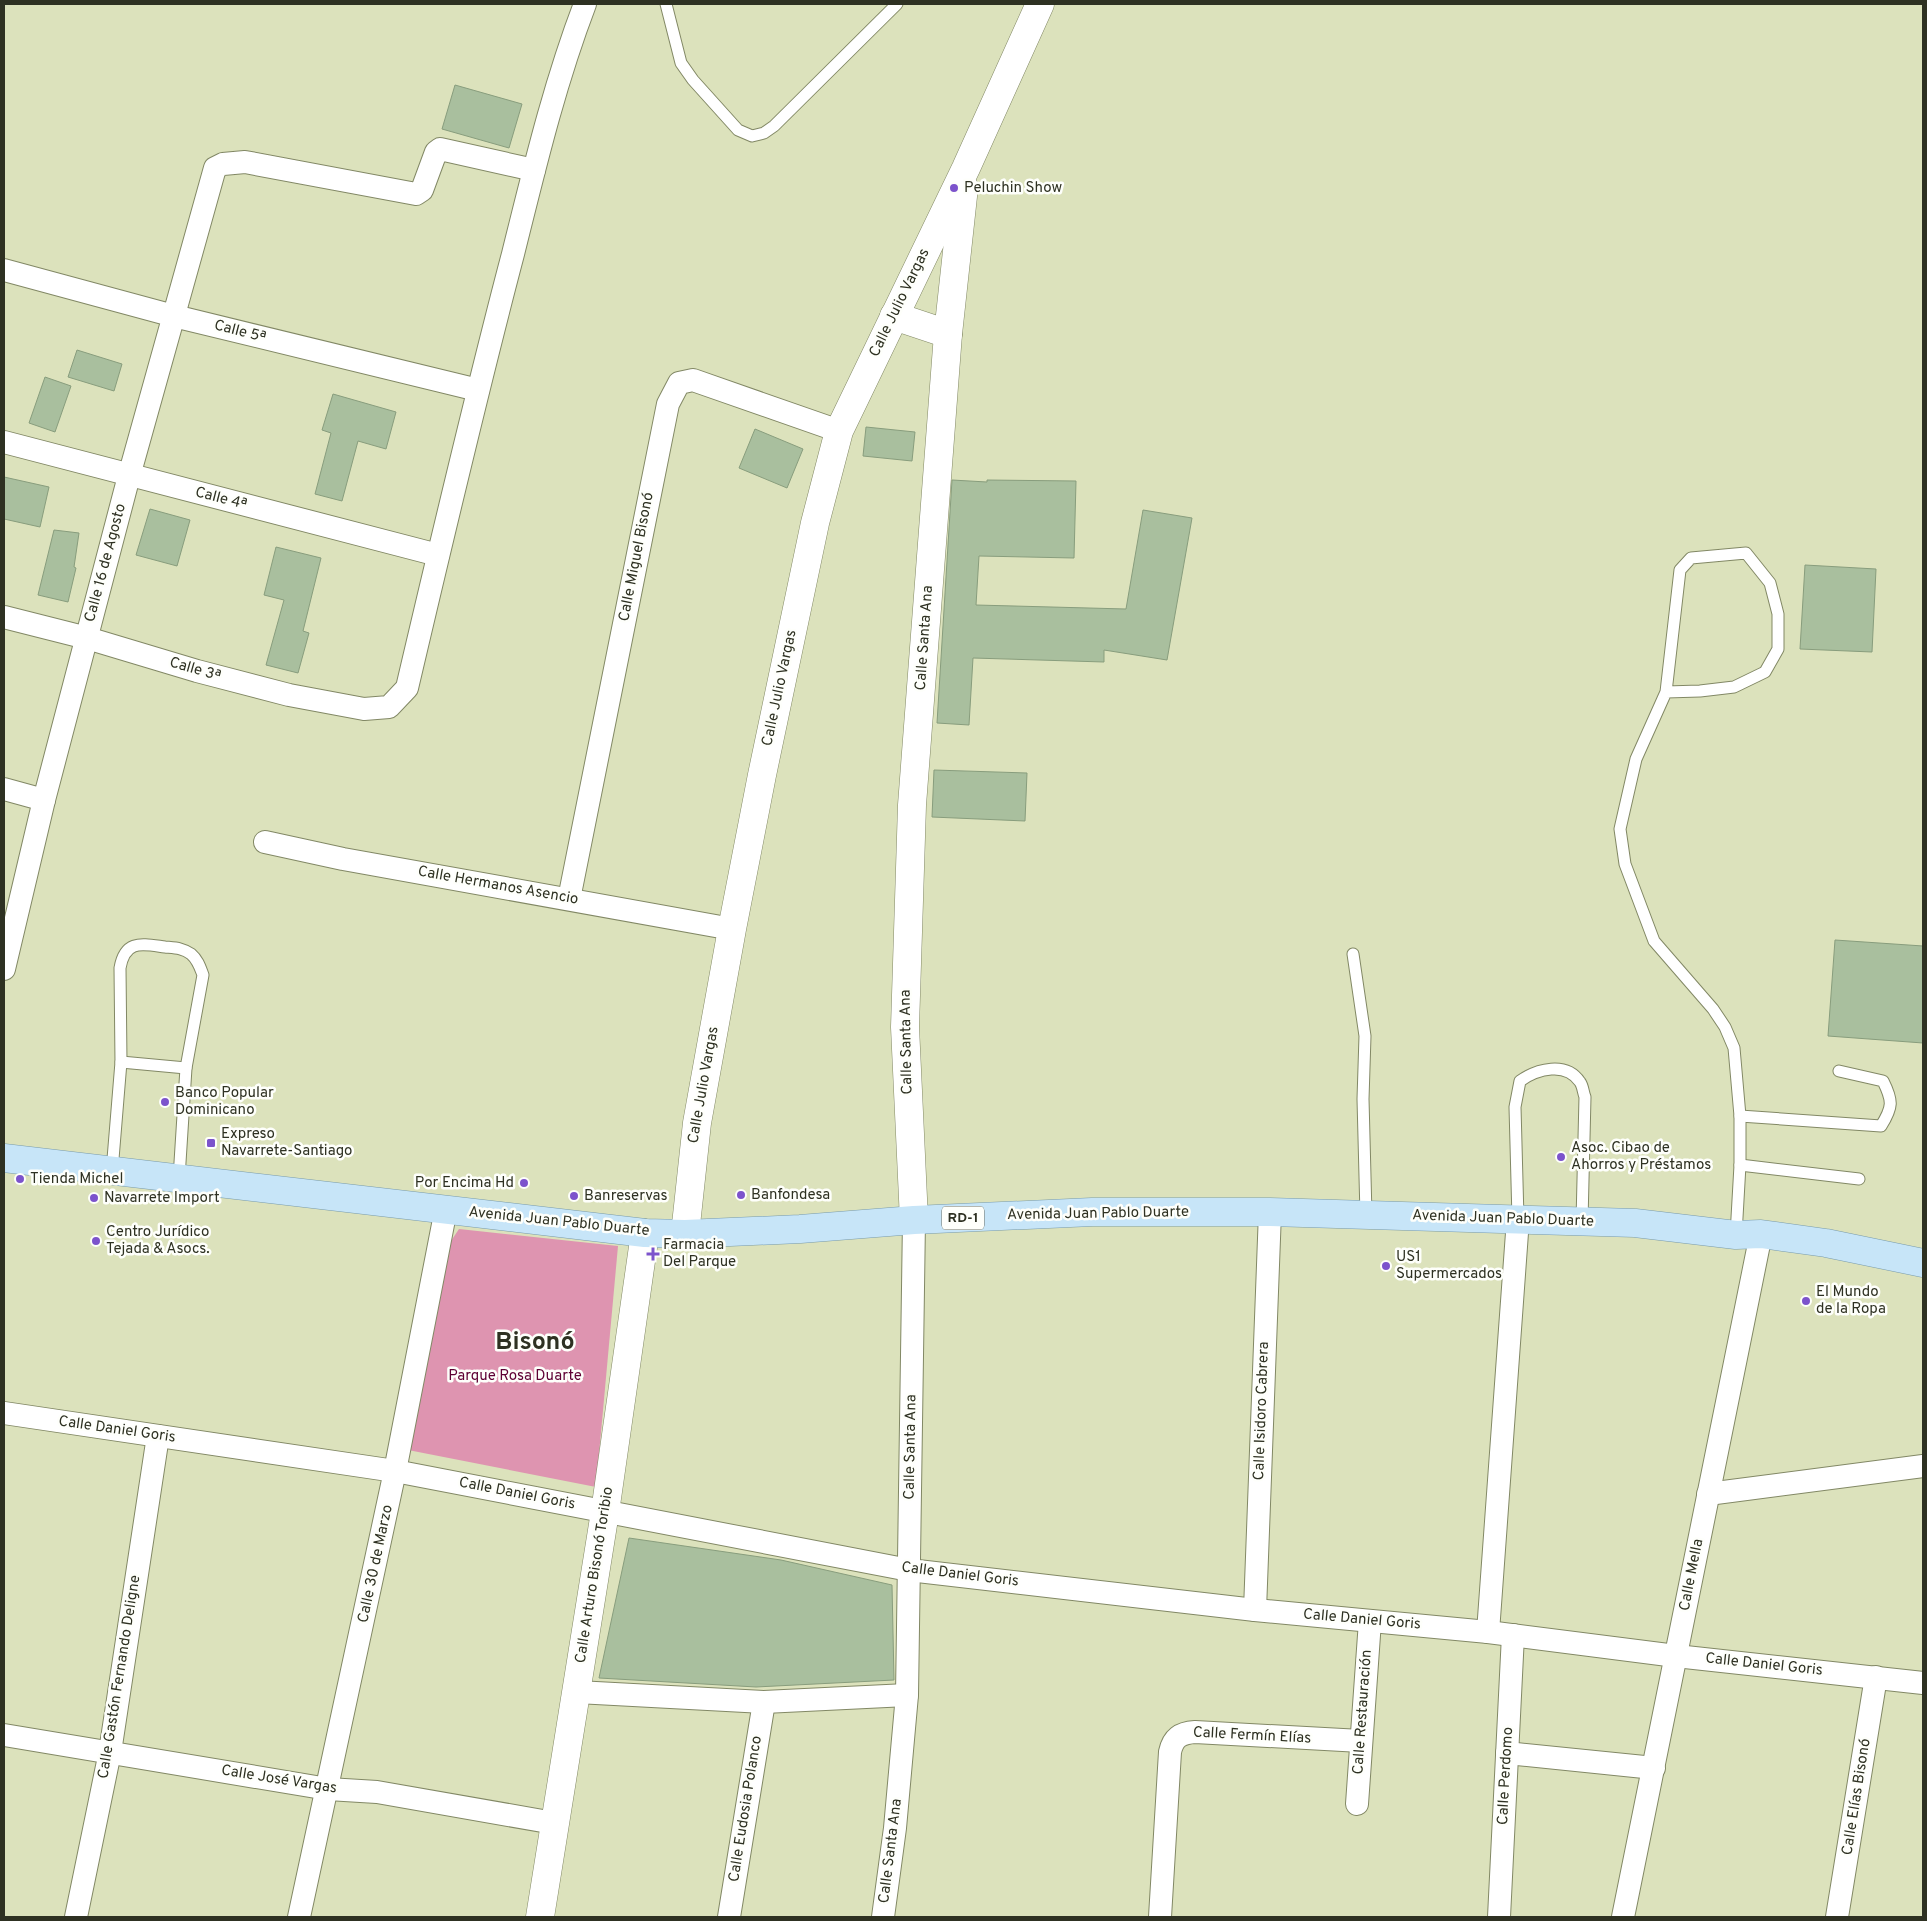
<svg xmlns="http://www.w3.org/2000/svg" width="1927" height="1921" viewBox="0 0 1927 1921" font-family="Overpass,sans-serif">
  <style>
    .green { fill: #de94b0 }
    .building { fill: #a9bf9e; stroke: #889d7d }
    .lines { fill: none; stroke-linecap: round; stroke-linejoin: round }
    .service-casing { stroke: #828865; stroke-width: 13 }
    .minor-casing { stroke: #828865; stroke-width: 24 }
    .tertiary-casing { stroke: #828865; stroke-width: 29 }
    .secondary-casing { stroke: #828865; stroke-width: 29 }
    .primary-casing { stroke: #799baa; stroke-width: 29 }
    .service { stroke: #fff; stroke-width: 11 }
    .minor { stroke: #fff; stroke-width: 22 }
    .tertiary { stroke: #fff; stroke-width: 28 }
    .secondary { stroke: #fff; stroke-width: 28 }
    .primary { stroke: #c7e5f8; stroke-width: 28 }
    .poi-dot { fill: #7c53cc; stroke: #fefffb; stroke-width: 2 }
    .labels { text-anchor: middle; dominant-baseline: central; stroke-width: 5; stroke-linejoin: round; paint-order: stroke }
    .shield { fill: #fefffb; stroke: #6c6f63; stroke-width: 1 }
    .shield-label { font-size: 14px; font-weight: bold; fill: #2e3122 }
    .poi-label { font-size: 15px; fill: #2e3122; stroke: #fefffb; text-anchor: start }
    .street-label { font-size: 15px; fill: #2e3122; stroke: #fefffb }
    .park-label { font-size: 15px; fill: #5e0034; stroke: #fefffb }
    .town-label { font-size: 25px; font-weight: bold; fill: #2e3122; stroke: #fefffb }
  </style>
  <rect width="100%" height="100%" fill="#dce2bc"/>
  <path class="green" d="M 459,1229 L 618,1246 L 596,1487 L 408,1450 L 447,1247 Z"/>
  <g class="building">
    <path d="M 455,85 L 522,104 L 509,148 L 442,129 Z"/>
    <path d="M 77,350 L 122,364 L 114,391 L 68,377 Z"/>
    <path d="M 45,377 L 71,386 L 55,432 L 29,423 Z"/>
    <path d="M 333,394 L 396,412 L 386,449 L 358,441 L 342,501 L 315,494 L 331,433 L 322,430 Z"/>
    <path d="M 866,427 L 915,432 L 912,461 L 863,456 Z"/>
    <path d="M 755,429 L 803,449 L 787,488 L 739,468 Z"/>
    <path d="M 4,477 L 49,487 L 40,527 L 4,519 Z"/>
    <path d="M 952,480 L 987,482 L 987,480 L 1076,481 L 1074,558 L 979,556 L 976,605 L 1126,609 L 1143,510 L 1192,518 L 1167,660 L 1104,650 L 1104,662 L 973,658 L 969,725 L 937,723 Z"/>
    <path d="M 150,509 L 190,520 L 177,566 L 136,555 Z"/>
    <path d="M 54,530 L 79,533 L 74,567 L 76,568 L 68,602 L 38,595 Z"/>
    <path d="M 276,547 L 321,558 L 303,631 L 309,633 L 298,673 L 266,665 L 284,600 L 264,595 Z"/>
    <path d="M 1805,565 L 1876,569 L 1872,652 L 1800,649 Z"/>
    <path d="M 934,770 L 1027,773 L 1025,821 L 932,817 Z"/>
    <path d="M 1835,940 L 1923,946 L 1923,1043 L 1828,1036 Z"/>
    <path d="M 629,1538 L 781,1560 L 892,1585 L 894,1680 L 756,1687 L 599,1678 Z"/>
  </g>
  <g class="lines">
    <g class="service-casing">
      <g id="service">
        <path d="M 666,4 L 681,63 L 693,80 L 738,130 L 752,136 L 764,133 L 774,126 L 897,4"/>
        <path d="M 1666,692 L 1700,691 L 1734,687 L 1765,672 L 1778,649 L 1778,614 L 1770,583 L 1746,553 L 1691,558 L 1680,570 L 1666,692 L 1636,759 L 1620,829 L 1625,864 L 1654,941 L 1713,1009 L 1725,1027 L 1734,1048 L 1740,1116 L 1740,1165 L 1736,1235"/>
        <path d="M 1353,954 L 1365,1036 L 1363,1099 L 1366,1215"/>
        <path d="M 121,1062 L 186,1068"/>
        <path d="M 1740,1116 L 1881,1126 C 1893,1107 1893,1101 1883,1081 L 1839,1071"/>
        <path d="M 1740,1165 L 1859,1179"/>
        <path d="M 112,1171 L 121,1062 L 120,968 C 125,939 142,944 165,947 C 175,948 183,948 191,954 C 198,960 200,967 203,975 L 186,1068 L 179,1178"/>
        <path d="M 1518,1219 L 1515,1107 L 1520,1081 C 1537,1069 1566,1061 1580,1082 C 1583,1086 1583,1092 1585,1097 L 1582,1221"/>
      </g>
    </g>
    <g class="minor-casing">
      <g id="minor">
        <path d="M 4,270 L 174,316 L 478,390"/>
        <path d="M 4,442 L 438,555"/>
        <path d="M 4,617 L 87,638 L 197,671 L 289,695 L 364,709 L 389,707 L 407,688 C 441,543 475,398 513,254 C 534,170 554,85 585,4"/>
        <path d="M 4,789 L 44,800"/>
        <path d="M 265,842 L 343,859 L 732,929"/>
        <path d="M 569,899 L 668,404 L 679,383 L 693,380 L 839,431"/>
        <path d="M 4,969 L 44,800 L 129,476 L 215,168 L 223,164 L 245,162 L 416,194 L 422,190 L 436,152 L 440,149 L 534,170"/>
        <path d="M 4,1413 L 395,1471 L 909,1570 L 1255,1610 L 1488,1632 L 1676,1656 L 1923,1683"/>
        <path d="M 1708,1494 L 1923,1466"/>
        <path d="M 1255,1610 L 1270,1212"/>
        <path d="M 1488,1632 L 1518,1219"/>
        <path d="M 577,1692 L 764,1702 L 907,1695"/>
        <path d="M 4,1735 L 328,1789 L 377,1792 L 554,1823"/>
        <path d="M 1507,1753 L 1654,1768"/>
        <path d="M 1357,1804 L 1370,1621"/>
        <path d="M 76,1917 L 110,1752 L 158,1436"/>
        <path d="M 299,1917 L 395,1471 L 446,1209"/>
        <path d="M 729,1917 L 764,1702"/>
        <path d="M 883,1917 L 895,1828 L 907,1695 L 914,1220"/>
        <path d="M 1160,1917 L 1170,1752 C 1173,1738 1180,1733 1195,1732 L 1361,1741"/>
        <path d="M 1499,1917 L 1513,1635"/>
        <path d="M 1623,1917 L 1761,1234"/>
        <path d="M 1837,1917 L 1876,1677"/>
      </g>
    </g>
    <g class="tertiary-casing">
      <path id="tertiary" d="M 540,1917 L 605,1512 L 645,1233"/>
    </g>
    <g class="secondary-casing">
      <g id="secondary">
        <path d="M 894,316 L 948,334"/>
        <path d="M 914,1220 L 905,1027 L 912,805 L 948,334 L 964,187"/>
        <path d="M 685,1234 L 697,1123 L 732,929 L 762,775 L 815,523 L 839,431 L 966,168 L 1040,4"/>
      </g>
    </g>
    <g class="primary-casing">
      <path id="primary" d="M 4,1158 L 645,1233 L 685,1234 L 800,1229 L 914,1220 L 1092,1212 L 1270,1212 L 1635,1223 L 1736,1235 L 1761,1234 L 1826,1243 L 1923,1263"/>
    </g>
    <use href="#service" class="service"/>
    <use href="#minor" class="minor"/>
    <use href="#tertiary" class="tertiary"/>
    <use href="#secondary" class="secondary"/>
    <use href="#primary" class="primary"/>
  </g>
  <g class="poi-dot">
    <circle cx="954" cy="188" r="5"/>
    <circle cx="165" cy="1102" r="5"/>
    <rect x="206" y="1138" width="10" height="10" rx="2.5"/>
    <circle cx="1561" cy="1157" r="5"/>
    <circle cx="20" cy="1179" r="5"/>
    <circle cx="524" cy="1183" r="5"/>
    <circle cx="741" cy="1195" r="5"/>
    <circle cx="574" cy="1196" r="5"/>
    <circle cx="94" cy="1198" r="5"/>
    <circle cx="96" cy="1241" r="5"/>
    <path d="M650.5 1246.5h5v5h5v5h-5v5h-5v-5h-5v-5h5z"/>
    <circle cx="1386" cy="1266" r="5"/>
    <circle cx="1806" cy="1301" r="5"/>
  </g>
  <g class="labels">
    <rect class="shield" x="942" y="1206.5" width="42" height="23" rx="4"/>
    <g class="shield-label">
      <text x="963" y="1218">RD-1</text>
    </g>
    <g class="poi-label">
      <text x="964" y="188">Peluchin Show</text>
      <text x="175" y="1093">Banco Popular<tspan x="175" dy="17">Dominicano</tspan></text>
      <text x="221" y="1134">Expreso<tspan x="221" dy="17">Navarrete-Santiago</tspan></text>
      <text x="1571" y="1148">Asoc. Cibao de<tspan x="1571" dy="17">Ahorros y Préstamos</tspan></text>
      <text x="30" y="1179">Tienda Michel</text>
      <text x="514" y="1183" text-anchor="end">Por Encima Hd</text>
      <text x="751" y="1195">Banfondesa</text>
      <text x="584" y="1196">Banreservas</text>
      <text x="104" y="1198">Navarrete Import</text>
      <text x="106" y="1232">Centro Jurídico<tspan x="106" dy="17">Tejada &amp; Asocs.</tspan></text>
      <text x="663" y="1245">Farmacia<tspan x="663" dy="17">Del Parque</tspan></text>
      <text x="1396" y="1257">US1<tspan x="1396" dy="17">Supermercados</tspan></text>
      <text x="1816" y="1292">El Mundo<tspan x="1816" dy="17">de la Ropa</tspan></text>
    </g>
    <g class="street-label">
      <text transform="translate(900 303) rotate(-64)">Calle Julio Vargas</text>
      <text transform="translate(240 332) rotate(14)">Calle 5ª</text>
      <text transform="translate(221 499) rotate(14)">Calle 4ª</text>
      <text transform="translate(637 557) rotate(-79)">Calle Miguel Bisonó</text>
      <text transform="translate(106 563) rotate(-75)">Calle 16 de Agosto</text>
      <text transform="translate(925 638) rotate(-86)">Calle Santa Ana</text>
      <text transform="translate(195 670) rotate(16)">Calle 3ª</text>
      <text transform="translate(780 688) rotate(-78)">Calle Julio Vargas</text>
      <text transform="translate(498 886) rotate(10)">Calle Hermanos Asencio</text>
      <text transform="translate(907 1042) rotate(-91)">Calle Santa Ana</text>
      <text transform="translate(704 1085) rotate(-80)">Calle Julio Vargas</text>
      <text transform="translate(1098 1214) rotate(-1)">Avenida Juan Pablo Duarte</text>
      <text transform="translate(1503 1219) rotate(2)">Avenida Juan Pablo Duarte</text>
      <text transform="translate(559 1222) rotate(6)">Avenida Juan Pablo Duarte</text>
      <text transform="translate(1262 1411) rotate(-88)">Calle Isidoro Cabrera</text>
      <text transform="translate(117 1430) rotate(8)">Calle Daniel Goris</text>
      <text transform="translate(911 1447) rotate(-89)">Calle Santa Ana</text>
      <text transform="translate(517 1494) rotate(11)">Calle Daniel Goris</text>
      <text transform="translate(376 1564) rotate(-78)">Calle 30 de Marzo</text>
      <text transform="translate(595 1575) rotate(-81)">Calle Arturo Bisonó Toribio</text>
      <text transform="translate(960 1575) rotate(7)">Calle Daniel Goris</text>
      <text transform="translate(1692 1575) rotate(-79)">Calle Mella</text>
      <text transform="translate(1362 1620) rotate(5)">Calle Daniel Goris</text>
      <text transform="translate(1764 1665) rotate(6)">Calle Daniel Goris</text>
      <text transform="translate(120 1677) rotate(-81)">Calle Gastón Fernando Deligne</text>
      <text transform="translate(1363 1712) rotate(-86)">Calle Restauración</text>
      <text transform="translate(1252 1736) rotate(3)">Calle Fermín Elías</text>
      <text transform="translate(1506 1776) rotate(-87)">Calle Perdomo</text>
      <text transform="translate(279 1780) rotate(9)">Calle José Vargas</text>
      <text transform="translate(1857 1797) rotate(-81)">Calle Elías Bisonó</text>
      <text transform="translate(746 1809) rotate(-81)">Calle Eudosia Polanco</text>
      <text transform="translate(891 1851) rotate(-83)">Calle Santa Ana</text>
    </g>
    <g class="park-label">
      <text x="515" y="1376">Parque Rosa Duarte</text>
    </g>
    <g class="town-label">
      <text x="535" y="1343">Bisonó</text>
    </g>
  </g>
  <rect width="1927" height="1921" fill="none" stroke="#2e3122" stroke-width="10"/>
</svg>
